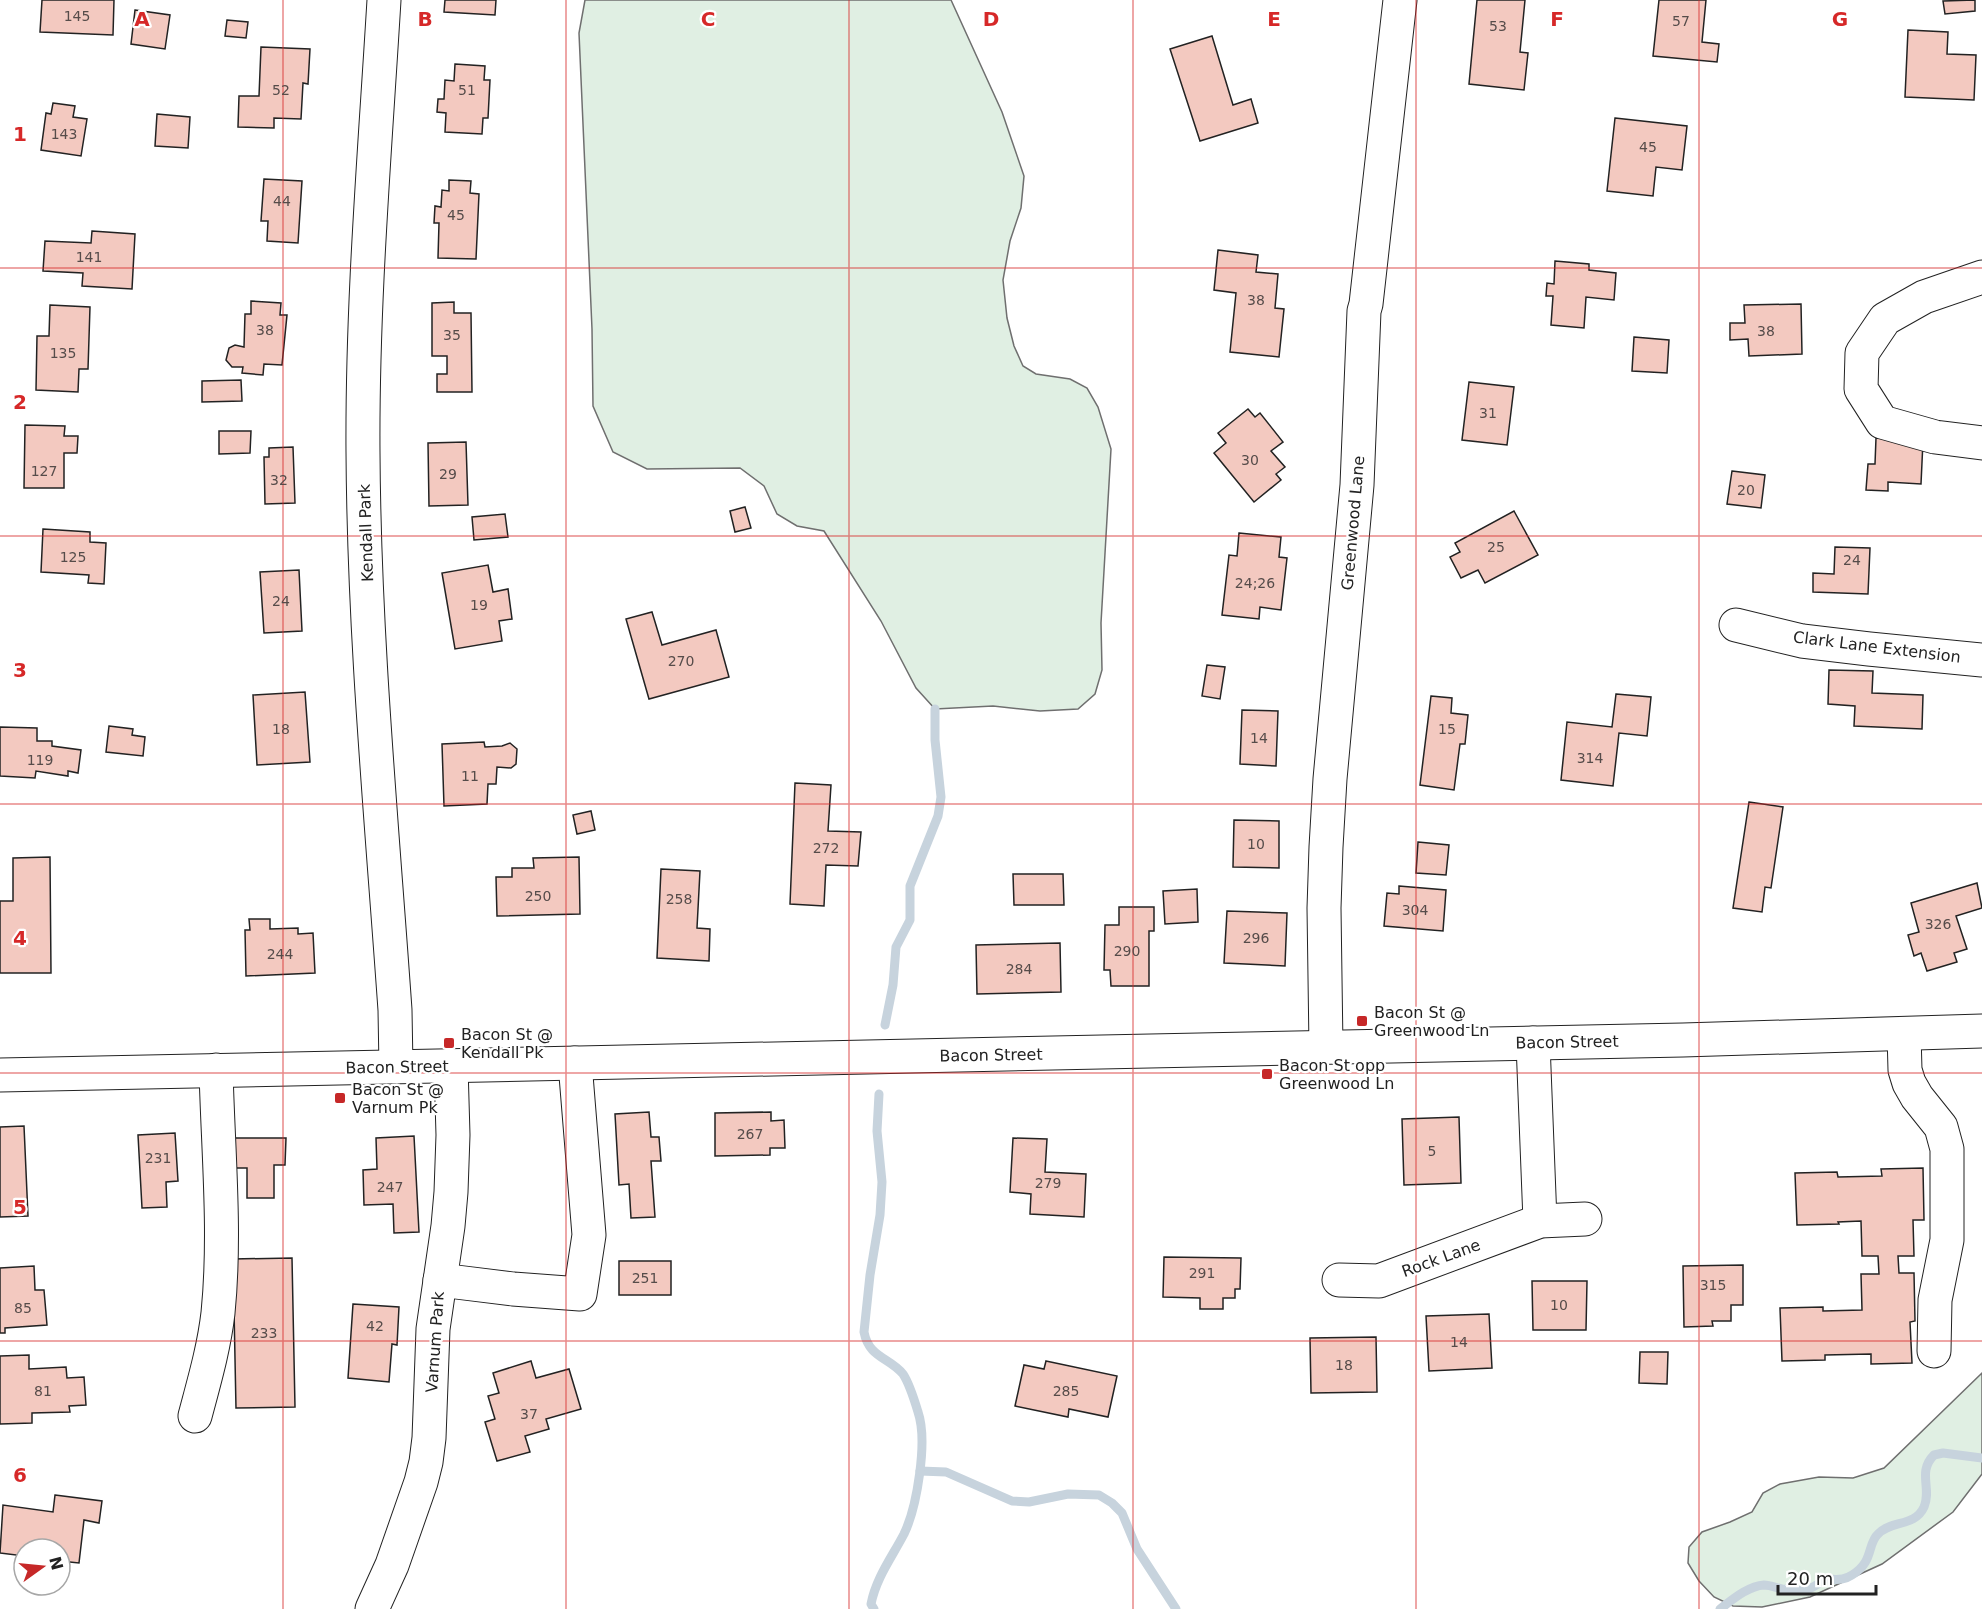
<svg xmlns="http://www.w3.org/2000/svg" width="1982" height="1609" viewBox="0 0 1982 1609" font-family="'DejaVu Sans',sans-serif">
  <style>
    .green { fill: #e0efe3; stroke: #6f6f6f; stroke-width: 1.5 }
    .lines { fill: none; stroke-linecap: round; stroke-linejoin: round }
    .stream { stroke: #c7d3dd; stroke-width: 9 }
    .building { fill: #f3c9c0; stroke: #222; stroke-width: 1.5 }
    .minor-casing { stroke: #222; stroke-width: 35 }
    .major-casing { stroke: #222; stroke-width: 35 }
    .minor { stroke: #fff; stroke-width: 33 }
    .major { stroke: #fff; stroke-width: 33 }
    .grid { fill: none; stroke: #d62828; stroke-width: 1.5; stroke-opacity: 0.55 }
    .poi-dot { fill: #c62828; stroke: #fff; stroke-width: 2 }
    .labels { text-anchor: middle; dominant-baseline: central; stroke-width: 4.5; stroke-linejoin: round; paint-order: stroke }
    .number-label { font-size: 14px; fill: #564c4a }
    .street-label { font-size: 16px; fill: #222; stroke: #fff }
    .poi-label { font-size: 16px; fill: #222; stroke: #fff; text-anchor: start }
    .grid-label { font-size: 20px; text-anchor: middle; font-weight: bold; fill: #d62828; stroke: #fff; stroke-width: 4.5; stroke-linejoin: round; paint-order: stroke }
  </style>
  <rect width="100%" height="100%" fill="#fff"/>
  <g class="green">
    <path d="M 585,0 L 951,0 L 1002,112 L 1024,176 L 1021,208 L 1010,241 L 1003,280 L 1007,318 L 1014,346 L 1023,366 L 1036,374 L 1070,379 L 1087,388 L 1098,407 L 1111,449 L 1101,623 L 1102,670 L 1095,694 L 1078,709 L 1040,711 L 993,706 L 935,709 L 916,688 L 881,621 L 824,531 L 797,526 L 777,514 L 764,486 L 740,468 L 647,469 L 613,452 L 593,406 L 592,329 L 579,33 Z"/>
    <path d="M 1982,1373 L 1982,1474 L 1953,1512 L 1882,1564 L 1810,1597 L 1762,1607 L 1733,1606 L 1714,1597 L 1699,1581 L 1688,1563 L 1689,1547 L 1702,1532 L 1730,1522 L 1752,1512 L 1763,1493 L 1780,1484 L 1819,1477 L 1853,1478 L 1884,1468 Z"/>
  </g>
  <g class="lines">
    <g class="stream">
      <path d="M 885,1025 L 893,985 L 896,947 L 910,920 L 910,886 L 938,816 L 941,797 L 935,740 L 935,709"/>
      <path d="M 920,1471 L 946,1472 L 1012,1501 L 1029,1502 L 1068,1494 L 1099,1495 L 1112,1503 L 1122,1513 L 1137,1549 L 1176,1609"/>
      <path d="M 874,1609 L 871,1604 C 876,1578 892,1557 904,1534 C 917,1507 928,1441 918,1412 C 915,1402 909,1383 903,1374 C 889,1357 869,1358 864,1332 L 870,1275 L 880,1215 L 882,1182 L 877,1131 L 879,1094"/>
      <path d="M 1720,1609 C 1732,1600 1748,1586 1764,1585 C 1770,1585 1777,1588 1782,1589 C 1789,1590 1799,1591 1805,1590 C 1813,1589 1819,1582 1826,1580 C 1835,1578 1841,1582 1852,1575 C 1874,1562 1867,1544 1878,1534 C 1891,1520 1915,1527 1924,1507 C 1932,1488 1917,1472 1934,1455 L 1943,1453 L 1982,1458"/>
    </g>
  </g>
  <g class="building">
    <path d="M 42,0 L 114,0 L 113,35 L 40,32 Z"/>
    <path d="M 445,0 L 496,0 L 495,15 L 444,12 Z"/>
    <path d="M 1477,0 L 1525,0 L 1520,52 L 1528,53 L 1524,90 L 1469,84 Z"/>
    <path d="M 1659,0 L 1706,0 L 1702,42 L 1719,44 L 1717,62 L 1653,56 Z"/>
    <path d="M 1975,0 L 1975,11 L 1945,14 L 1943,1 Z"/>
    <path d="M 135,10 L 170,15 L 165,49 L 131,44 Z"/>
    <path d="M 227,20 L 248,22 L 246,38 L 225,36 Z"/>
    <path d="M 1908,30 L 1948,32 L 1947,54 L 1976,55 L 1974,100 L 1905,97 Z"/>
    <path d="M 1212,36 L 1233,105 L 1251,99 L 1258,123 L 1200,141 L 1170,49 Z"/>
    <path d="M 261,47 L 310,49 L 308,84 L 303,83 L 301,119 L 274,118 L 274,128 L 238,127 L 239,96 L 259,96 Z"/>
    <path d="M 455,64 L 485,66 L 484,80 L 490,80 L 488,118 L 483,118 L 482,134 L 445,132 L 446,113 L 437,112 L 438,99 L 444,99 L 445,80 L 454,81 Z"/>
    <path d="M 53,103 L 75,106 L 73,117 L 87,119 L 81,156 L 41,150 L 46,113 L 51,114 Z"/>
    <path d="M 157,114 L 190,117 L 188,148 L 155,146 Z"/>
    <path d="M 1615,118 L 1687,126 L 1682,170 L 1656,167 L 1653,196 L 1607,191 Z"/>
    <path d="M 264,179 L 302,181 L 298,243 L 267,241 L 268,221 L 261,221 Z"/>
    <path d="M 449,180 L 471,181 L 470,193 L 479,194 L 476,259 L 438,258 L 439,223 L 434,223 L 435,206 L 441,207 L 442,190 L 449,191 Z"/>
    <path d="M 92,231 L 135,234 L 132,289 L 82,286 L 83,273 L 43,271 L 45,241 L 91,243 Z"/>
    <path d="M 1218,250 L 1258,255 L 1256,272 L 1278,274 L 1275,308 L 1284,309 L 1279,357 L 1230,352 L 1236,293 L 1214,290 Z"/>
    <path d="M 1555,261 L 1589,264 L 1589,270 L 1616,273 L 1614,300 L 1586,297 L 1584,328 L 1551,325 L 1553,296 L 1546,296 L 1547,283 L 1554,284 Z"/>
    <path d="M 251,301 L 281,303 L 280,315 L 287,315 L 282,365 L 264,364 L 263,375 L 242,373 L 243,367 L 232,367 L 226,360 L 229,348 L 235,345 L 244,347 L 245,314 L 251,314 Z"/>
    <path d="M 454,302 L 454,313 L 471,313 L 472,392 L 437,392 L 437,374 L 447,374 L 447,356 L 432,356 L 432,303 Z"/>
    <path d="M 1801,304 L 1802,354 L 1749,356 L 1748,339 L 1730,340 L 1730,323 L 1745,323 L 1744,305 Z"/>
    <path d="M 50,305 L 90,307 L 88,369 L 79,369 L 78,392 L 36,390 L 37,336 L 49,336 Z"/>
    <path d="M 1634,337 L 1669,340 L 1667,373 L 1632,371 Z"/>
    <path d="M 241,380 L 242,401 L 202,402 L 202,381 Z"/>
    <path d="M 1469,382 L 1514,387 L 1507,445 L 1462,440 Z"/>
    <path d="M 1248,409 L 1255,417 L 1260,413 L 1283,442 L 1271,451 L 1285,467 L 1276,474 L 1281,480 L 1254,502 L 1214,453 L 1226,443 L 1218,433 Z"/>
    <path d="M 25,425 L 65,426 L 64,436 L 78,436 L 77,453 L 64,453 L 64,488 L 24,488 Z"/>
    <path d="M 219,431 L 251,431 L 250,453 L 219,454 Z"/>
    <path d="M 1876,438 L 1923,441 L 1921,484 L 1888,482 L 1888,491 L 1866,490 L 1868,464 L 1875,464 Z"/>
    <path d="M 466,442 L 468,505 L 429,506 L 428,443 Z"/>
    <path d="M 293,447 L 295,503 L 265,504 L 264,457 L 269,457 L 269,448 Z"/>
    <path d="M 1732,471 L 1765,475 L 1761,508 L 1727,504 Z"/>
    <path d="M 745,507 L 751,528 L 735,532 L 730,511 Z"/>
    <path d="M 1514,511 L 1538,555 L 1485,583 L 1478,570 L 1461,578 L 1450,557 L 1460,552 L 1455,543 Z"/>
    <path d="M 505,514 L 508,537 L 474,540 L 472,517 Z"/>
    <path d="M 43,529 L 90,532 L 90,542 L 106,543 L 104,584 L 88,583 L 89,575 L 41,572 Z"/>
    <path d="M 1239,533 L 1281,537 L 1279,557 L 1287,558 L 1281,610 L 1260,607 L 1259,619 L 1222,615 L 1229,555 L 1237,556 Z"/>
    <path d="M 1835,547 L 1870,548 L 1868,594 L 1813,592 L 1813,573 L 1834,574 Z"/>
    <path d="M 488,565 L 493,592 L 508,589 L 512,619 L 499,621 L 502,641 L 455,649 L 442,573 Z"/>
    <path d="M 299,570 L 302,631 L 264,633 L 260,572 Z"/>
    <path d="M 652,612 L 662,645 L 716,630 L 729,677 L 649,699 L 626,619 Z"/>
    <path d="M 1207,665 L 1225,667 L 1220,699 L 1202,696 Z"/>
    <path d="M 1829,670 L 1873,671 L 1872,693 L 1923,695 L 1922,729 L 1854,726 L 1855,706 L 1828,704 Z"/>
    <path d="M 305,692 L 310,762 L 257,765 L 253,695 Z"/>
    <path d="M 1616,694 L 1651,697 L 1647,736 L 1619,733 L 1613,786 L 1561,780 L 1567,722 L 1612,727 Z"/>
    <path d="M 1431,696 L 1452,698 L 1451,713 L 1468,715 L 1465,744 L 1460,744 L 1454,790 L 1420,785 Z"/>
    <path d="M 1242,710 L 1278,711 L 1276,766 L 1240,764 Z"/>
    <path d="M 109,726 L 133,729 L 132,735 L 145,737 L 143,756 L 106,752 Z"/>
    <path d="M 0,727 L 37,728 L 37,741 L 52,741 L 52,746 L 81,750 L 78,773 L 68,771 L 68,776 L 36,771 L 35,778 L 0,776 Z"/>
    <path d="M 484,742 L 485,747 L 502,746 L 510,743 L 517,749 L 516,764 L 511,768 L 497,767 L 496,784 L 488,784 L 487,804 L 444,806 L 442,744 Z"/>
    <path d="M 795,783 L 831,785 L 828,831 L 861,832 L 858,866 L 826,865 L 824,906 L 790,904 Z"/>
    <path d="M 1749,802 L 1783,807 L 1771,888 L 1765,887 L 1762,912 L 1733,908 Z"/>
    <path d="M 591,811 L 595,830 L 577,834 L 573,815 Z"/>
    <path d="M 1234,820 L 1279,821 L 1279,868 L 1233,867 Z"/>
    <path d="M 1418,842 L 1449,845 L 1446,875 L 1416,873 Z"/>
    <path d="M 50,857 L 51,973 L 0,973 L 0,901 L 13,901 L 13,858 Z"/>
    <path d="M 579,857 L 580,914 L 497,916 L 496,877 L 512,877 L 512,868 L 534,868 L 533,858 Z"/>
    <path d="M 661,869 L 700,871 L 697,928 L 710,929 L 709,961 L 657,958 Z"/>
    <path d="M 1013,874 L 1063,874 L 1064,905 L 1014,905 Z"/>
    <path d="M 1977,883 L 1982,908 L 1956,916 L 1967,949 L 1954,953 L 1957,962 L 1927,971 L 1921,953 L 1914,956 L 1908,935 L 1919,932 L 1911,903 Z"/>
    <path d="M 1399,886 L 1446,890 L 1443,931 L 1384,926 L 1387,893 L 1399,894 Z"/>
    <path d="M 1197,889 L 1198,922 L 1165,924 L 1163,891 Z"/>
    <path d="M 1119,907 L 1154,907 L 1154,931 L 1149,931 L 1149,986 L 1111,986 L 1110,970 L 1104,970 L 1105,925 L 1119,925 Z"/>
    <path d="M 1227,911 L 1287,913 L 1285,966 L 1224,963 Z"/>
    <path d="M 249,919 L 270,919 L 270,929 L 298,928 L 298,934 L 313,933 L 315,973 L 246,976 L 245,930 L 250,930 Z"/>
    <path d="M 1060,943 L 1061,992 L 977,994 L 976,945 Z"/>
    <path d="M 649,1112 L 651,1137 L 659,1137 L 661,1161 L 651,1161 L 655,1217 L 631,1218 L 629,1184 L 619,1185 L 615,1114 Z"/>
    <path d="M 771,1112 L 771,1121 L 784,1120 L 785,1148 L 770,1148 L 770,1155 L 715,1156 L 715,1113 Z"/>
    <path d="M 1459,1117 L 1461,1183 L 1404,1185 L 1402,1119 Z"/>
    <path d="M 24,1126 L 28,1216 L 0,1217 L 0,1127 Z"/>
    <path d="M 175,1133 L 178,1181 L 166,1182 L 167,1207 L 142,1208 L 138,1135 Z"/>
    <path d="M 414,1136 L 419,1232 L 394,1233 L 393,1204 L 364,1205 L 363,1170 L 377,1169 L 376,1138 Z"/>
    <path d="M 234,1138 L 286,1138 L 285,1165 L 274,1165 L 274,1198 L 247,1198 L 247,1168 L 234,1168 Z"/>
    <path d="M 1013,1138 L 1047,1139 L 1045,1172 L 1086,1174 L 1084,1217 L 1030,1214 L 1031,1194 L 1010,1192 Z"/>
    <path d="M 1923,1168 L 1924,1220 L 1913,1220 L 1914,1256 L 1898,1256 L 1899,1273 L 1914,1273 L 1915,1321 L 1910,1322 L 1912,1363 L 1871,1364 L 1871,1354 L 1825,1355 L 1825,1360 L 1782,1361 L 1780,1308 L 1823,1307 L 1823,1311 L 1862,1310 L 1861,1274 L 1879,1274 L 1878,1256 L 1862,1256 L 1861,1221 L 1838,1222 L 1839,1224 L 1797,1225 L 1795,1173 L 1837,1172 L 1838,1177 L 1882,1176 L 1881,1169 Z"/>
    <path d="M 1164,1257 L 1241,1258 L 1240,1289 L 1235,1289 L 1235,1298 L 1223,1298 L 1223,1309 L 1200,1309 L 1200,1298 L 1163,1297 Z"/>
    <path d="M 292,1258 L 295,1407 L 236,1408 L 233,1259 Z"/>
    <rect x="619" y="1261" width="52" height="34"/>
    <path d="M 1743,1265 L 1743,1305 L 1731,1305 L 1731,1321 L 1712,1321 L 1713,1326 L 1684,1327 L 1683,1266 Z"/>
    <path d="M 34,1266 L 35,1290 L 44,1290 L 47,1325 L 5,1328 L 5,1333 L 0,1333 L 0,1268 Z"/>
    <path d="M 1532,1281 L 1587,1281 L 1586,1330 L 1533,1330 Z"/>
    <path d="M 353,1304 L 399,1307 L 397,1345 L 392,1344 L 389,1382 L 348,1378 Z"/>
    <path d="M 1489,1314 L 1492,1368 L 1429,1371 L 1426,1316 Z"/>
    <path d="M 1376,1337 L 1377,1392 L 1311,1393 L 1310,1338 Z"/>
    <path d="M 1640,1352 L 1668,1352 L 1667,1384 L 1639,1383 Z"/>
    <path d="M 29,1355 L 29,1369 L 66,1367 L 67,1378 L 84,1377 L 86,1405 L 69,1406 L 70,1412 L 32,1413 L 32,1423 L 0,1424 L 0,1356 Z"/>
    <path d="M 531,1361 L 536,1378 L 569,1369 L 581,1409 L 546,1419 L 549,1429 L 525,1436 L 530,1452 L 497,1461 L 485,1422 L 495,1419 L 488,1396 L 499,1393 L 493,1373 Z"/>
    <path d="M 1046,1361 L 1117,1376 L 1108,1417 L 1069,1409 L 1068,1417 L 1015,1406 L 1024,1365 L 1044,1369 Z"/>
    <path d="M 55,1495 L 102,1501 L 99,1523 L 84,1520 L 79,1563 L 60,1561 L 60,1549 L 24,1549 L 24,1556 L 0,1553 L 3,1505 L 53,1512 Z"/>
  </g>
  <g class="lines">
    <g class="minor-casing">
      <g id="minor">
        <path d="M 384,0 C 375,150 362,301 363,452 C 364,638 382,824 395,1010 L 396,1067"/>
        <path d="M 1982,277 L 1924,297 L 1885,319 L 1862,353 L 1861,389 L 1882,422 L 1935,437 L 1982,443"/>
        <path d="M 1736,625 L 1802,641 L 1869,649 L 1982,660"/>
        <path d="M 1904,1034 L 1905,1070 L 1909,1083 L 1917,1097 L 1941,1127 L 1947,1149 L 1947,1240 L 1935,1300 L 1934,1351"/>
        <path d="M 1533,1043 L 1540,1221"/>
        <path d="M 1326,1047 L 1324,908 L 1326,847 L 1330,779 L 1357,485 L 1364,311 L 1366,304 L 1400,0"/>
        <path d="M 440,1280 L 513,1289 L 580,1294 L 589,1235 L 575,1063"/>
        <path d="M 1339,1280 L 1379,1281 L 1540,1221 L 1585,1219"/>
        <path d="M 195,1416 C 204,1382 214,1348 218,1313 C 226,1233 218,1151 216,1070"/>
        <path d="M 372,1609 L 392,1565 L 421,1482 L 426,1462 L 429,1438 L 433,1329 L 448,1226 L 451,1192 L 453,1135 L 451,1066"/>
      </g>
    </g>
    <g class="major-casing">
      <path id="major" d="M 0,1075 L 1683,1040 L 1982,1031"/>
    </g>
    <use href="#minor" class="minor"/>
    <use href="#major" class="major"/>
  </g>
  <path class="grid" d="M 283,0 L 283,1609M 566,0 L 566,1609M 849,0 L 849,1609M 1133,0 L 1133,1609M 1416,0 L 1416,1609M 1699,0 L 1699,1609M 0,268 L 1982,268M 0,536 L 1982,536M 0,804 L 1982,804M 0,1073 L 1982,1073M 0,1341 L 1982,1341"/>
  <g class="poi-dot">
    <rect x="1356" y="1015" width="12" height="12" rx="3"/>
    <rect x="443" y="1037" width="12" height="12" rx="3"/>
    <rect x="1261" y="1068" width="12" height="12" rx="3"/>
    <rect x="334" y="1092" width="12" height="12" rx="3"/>
  </g>
  <g class="labels">
    <g class="number-label">
      <text x="77" y="16">145</text>
      <text x="1681" y="21">57</text>
      <text x="1498" y="26">53</text>
      <text x="281" y="90">52</text>
      <text x="467" y="90">51</text>
      <text x="64" y="134">143</text>
      <text x="1648" y="147">45</text>
      <text x="282" y="201">44</text>
      <text x="456" y="215">45</text>
      <text x="89" y="257">141</text>
      <text x="1256" y="300">38</text>
      <text x="265" y="330">38</text>
      <text x="1766" y="331">38</text>
      <text x="452" y="335">35</text>
      <text x="63" y="353">135</text>
      <text x="1488" y="413">31</text>
      <text x="1250" y="460">30</text>
      <text x="44" y="471">127</text>
      <text x="448" y="474">29</text>
      <text x="279" y="480">32</text>
      <text x="1746" y="490">20</text>
      <text x="1496" y="547">25</text>
      <text x="73" y="557">125</text>
      <text x="1852" y="560">24</text>
      <text x="1255" y="583">24;26</text>
      <text x="281" y="601">24</text>
      <text x="479" y="605">19</text>
      <text x="681" y="661">270</text>
      <text x="281" y="729">18</text>
      <text x="1447" y="729">15</text>
      <text x="1259" y="738">14</text>
      <text x="1590" y="758">314</text>
      <text x="40" y="760">119</text>
      <text x="470" y="776">11</text>
      <text x="1256" y="844">10</text>
      <text x="826" y="848">272</text>
      <text x="538" y="896">250</text>
      <text x="679" y="899">258</text>
      <text x="1415" y="910">304</text>
      <text x="1938" y="924">326</text>
      <text x="1256" y="938">296</text>
      <text x="1127" y="951">290</text>
      <text x="280" y="954">244</text>
      <text x="1019" y="969">284</text>
      <text x="750" y="1134">267</text>
      <text x="1432" y="1151">5</text>
      <text x="158" y="1158">231</text>
      <text x="1048" y="1183">279</text>
      <text x="390" y="1187">247</text>
      <text x="1202" y="1273">291</text>
      <text x="645" y="1278">251</text>
      <text x="1713" y="1285">315</text>
      <text x="1559" y="1305">10</text>
      <text x="23" y="1308">85</text>
      <text x="375" y="1326">42</text>
      <text x="264" y="1333">233</text>
      <text x="1459" y="1342">14</text>
      <text x="1344" y="1365">18</text>
      <text x="43" y="1391">81</text>
      <text x="1066" y="1391">285</text>
      <text x="529" y="1414">37</text>
    </g>
    <g class="street-label">
      <text transform="translate(1353 523) rotate(-85)">Greenwood Lane</text>
      <text transform="translate(366 533) rotate(-92)">Kendall Park</text>
      <text transform="translate(1877 647) rotate(7)">Clark Lane Extension</text>
      <text transform="translate(1567 1042) rotate(-1)">Bacon Street</text>
      <text transform="translate(991 1055) rotate(-1)">Bacon Street</text>
      <text transform="translate(397 1067) rotate(-1)">Bacon Street</text>
      <text transform="translate(1441 1258) rotate(-20)">Rock Lane</text>
      <text transform="translate(435 1342) rotate(-86)">Varnum Park</text>
    </g>
    <g class="poi-label">
      <text x="1374" y="1012">Bacon St @<tspan x="1374" dy="18">Greenwood Ln</tspan></text>
      <text x="461" y="1034">Bacon St @<tspan x="461" dy="18">Kendall Pk</tspan></text>
      <text x="1279" y="1065">Bacon St opp<tspan x="1279" dy="18">Greenwood Ln</tspan></text>
      <text x="352" y="1089">Bacon St @<tspan x="352" dy="18">Varnum Pk</tspan></text>
    </g>
  </g>
  <g class="grid-label">
    <text x="142" y="26">A</text>
    <text x="425" y="26">B</text>
    <text x="708" y="26">C</text>
    <text x="991" y="26">D</text>
    <text x="1274" y="26">E</text>
    <text x="1557" y="26">F</text>
    <text x="1840" y="26">G</text>
    <text x="20" y="141">1</text>
    <text x="20" y="409">2</text>
    <text x="20" y="677">3</text>
    <text x="20" y="945">4</text>
    <text x="20" y="1214">5</text>
    <text x="20" y="1482">6</text>
  </g>
  <g transform="translate(42 1567) rotate(75)"><circle r="28" fill="#ffffff" stroke="#a7a7a7" stroke-width="1.5"/>
  <path d="M0-4.5L10 22L0 15L-10 22Z" fill="#c62828"/>
  <text y="-9" font-size="16" font-weight="bold" text-anchor="middle" fill="#222222">N</text>
  </g>
  <path d="M1778 1585v9h98v-9" fill="none" stroke="#222222" stroke-width="3"/>
  <text x="1787" y="1585" font-size="18" fill="#222222" stroke="#ffffff" stroke-width="4.5" paint-order="stroke">20 m</text>
</svg>
